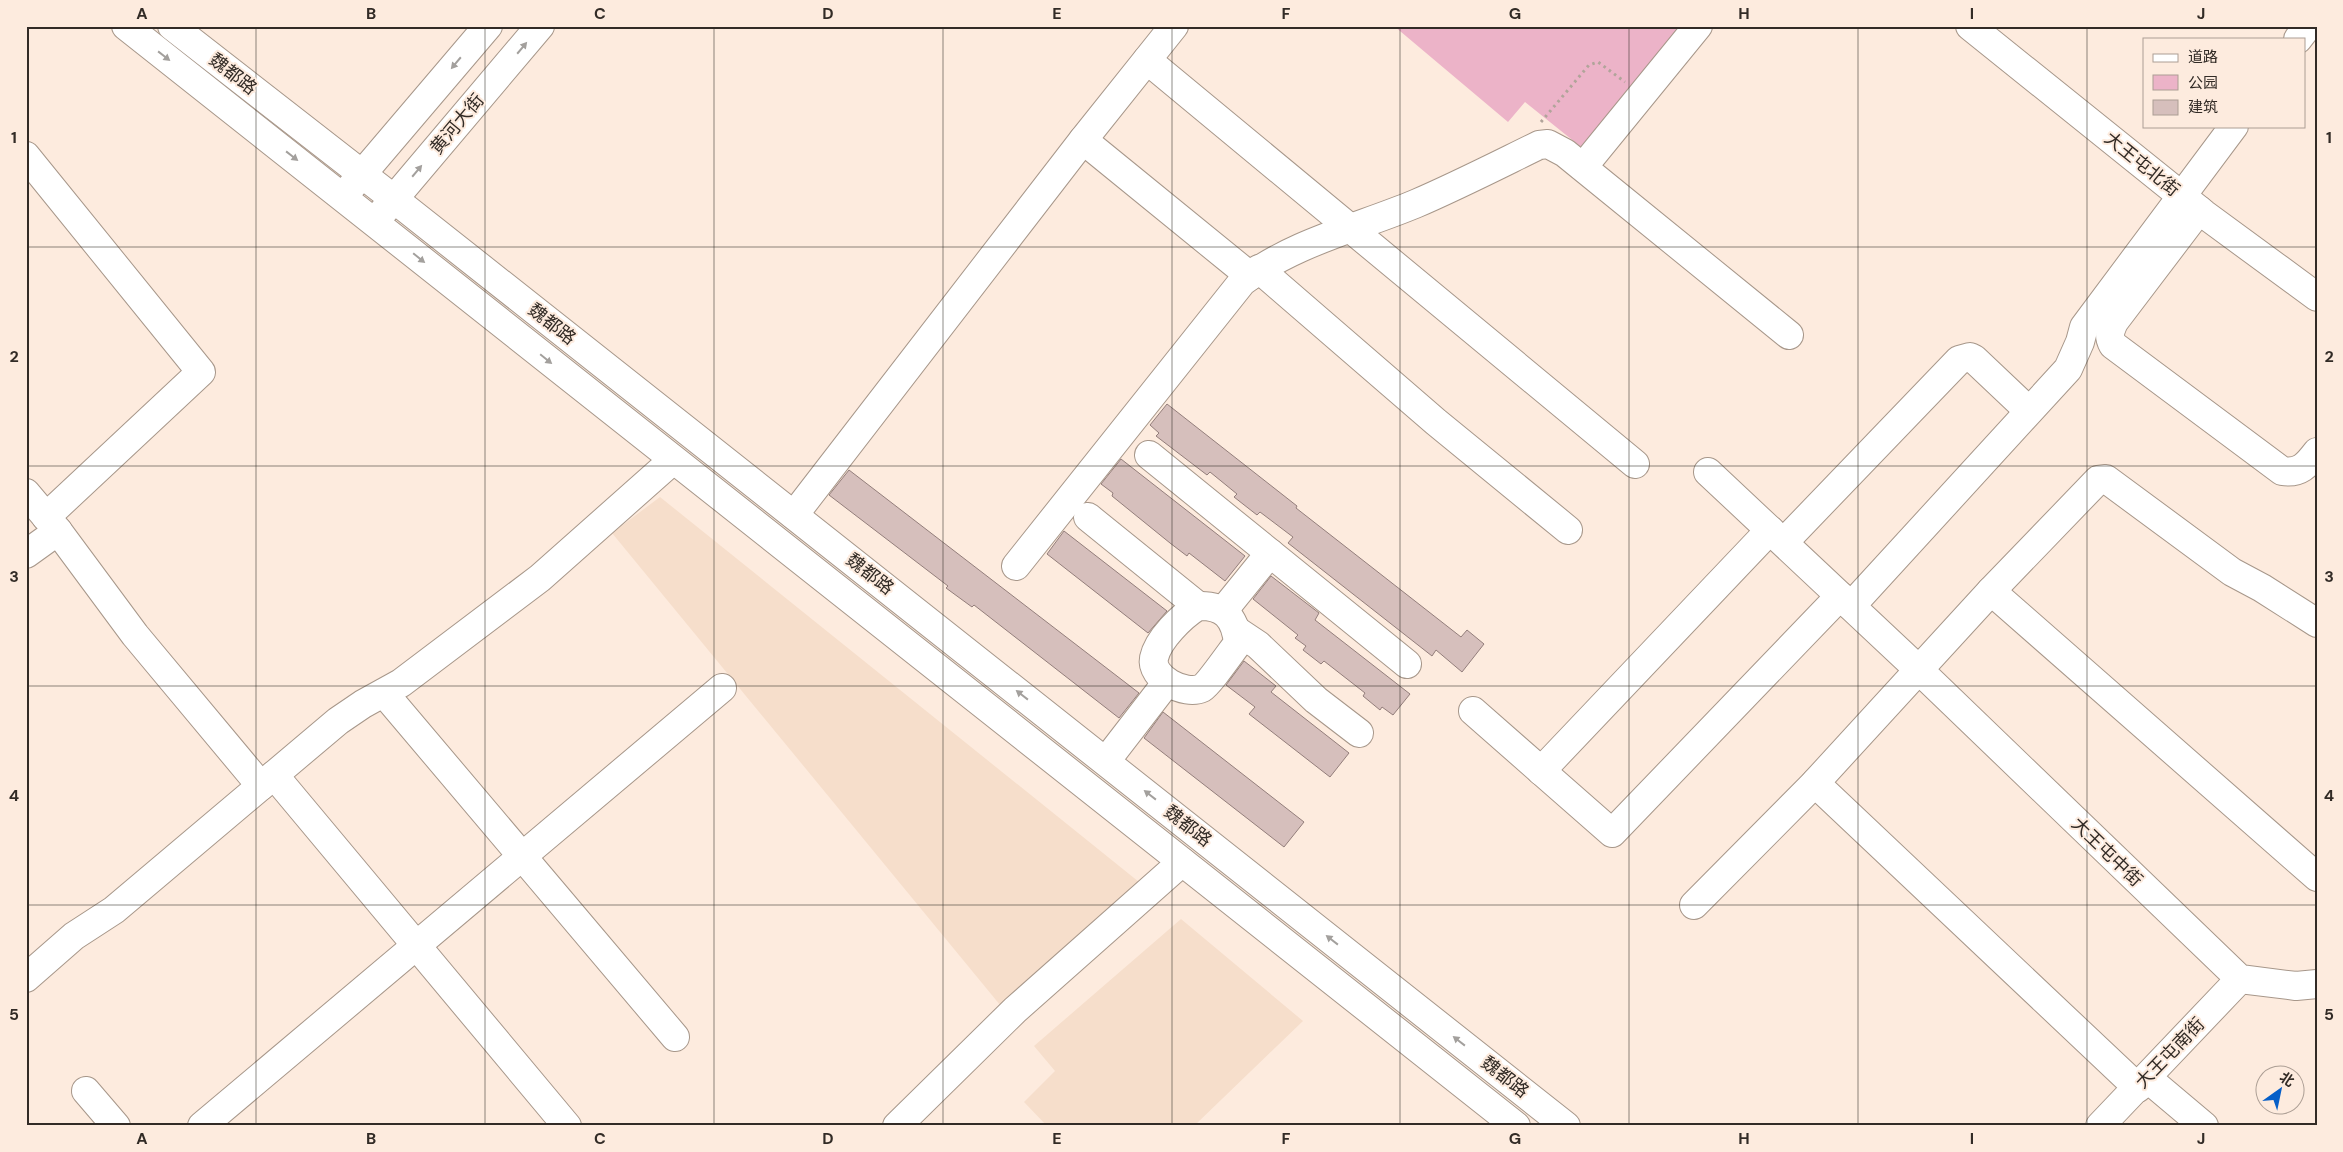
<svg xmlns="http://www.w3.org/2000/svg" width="2343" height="1152" viewBox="0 0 2343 1152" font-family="'DM Sans','Noto Sans SC',sans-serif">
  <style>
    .built { fill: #f6decb }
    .green { fill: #ecb3c8 }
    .building { fill: #d6bfbc; stroke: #937e7b }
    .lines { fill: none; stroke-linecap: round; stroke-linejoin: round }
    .minor-casing { stroke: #a7978a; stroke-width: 30 }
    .major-casing { stroke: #a7978a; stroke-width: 30 }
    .path { stroke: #b1a49a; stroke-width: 3; stroke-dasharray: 2.5 4; stroke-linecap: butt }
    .minor { stroke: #fff; stroke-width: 28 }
    .major { stroke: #fff; stroke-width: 28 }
    .oneway { fill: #a3a09d }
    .grid { fill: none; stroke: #322b26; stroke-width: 1; stroke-opacity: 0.55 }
    .labels { text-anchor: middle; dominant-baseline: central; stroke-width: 4; stroke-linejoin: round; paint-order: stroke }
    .street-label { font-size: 18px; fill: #322b26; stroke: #fdebde }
    .neatline { fill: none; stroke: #322b26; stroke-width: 2 }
    .grid-label { font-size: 16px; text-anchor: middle; font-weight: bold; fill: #322b26 }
  </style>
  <rect width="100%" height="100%" fill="#fdebde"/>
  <g class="built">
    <path d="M 660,497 L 1144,886 L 1005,1011 L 612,533 Z"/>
    <path d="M 1181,919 L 1303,1021 L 1194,1126 L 1047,1126 L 1024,1102 L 1055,1071 L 1034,1046 Z"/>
  </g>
  <path class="green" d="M 1394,26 L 1684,26 L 1586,151 L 1525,102 L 1508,122 Z"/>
  <g class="building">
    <path d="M 1167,404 L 1297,506 L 1296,508 L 1461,637 L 1467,630 L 1484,644 L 1462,672 L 1436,650 L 1432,656 L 1288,543 L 1293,537 L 1260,512 L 1257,515 L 1234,497 L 1237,494 L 1210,472 L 1207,475 L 1156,436 L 1159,433 L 1150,425 Z"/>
    <path d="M 1121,459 L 1245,556 L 1225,581 L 1189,553 L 1187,556 L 1170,543 L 1112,496 L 1113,493 L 1101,484 Z"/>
    <path d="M 849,470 L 1139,693 L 1119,718 L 974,605 L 972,607 L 946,588 L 948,586 L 829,495 Z"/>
    <path d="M 1064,531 L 1167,611 L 1148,633 L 1047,554 Z"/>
    <path d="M 1271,576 L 1319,613 L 1315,620 L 1410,694 L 1393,715 L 1382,707 L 1380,710 L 1363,696 L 1365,693 L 1324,661 L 1321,664 L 1303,650 L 1306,646 L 1295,638 L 1298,635 L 1253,599 Z"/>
    <path d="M 1244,661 L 1276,686 L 1271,692 L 1349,753 L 1330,777 L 1249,714 L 1255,707 L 1226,685 Z"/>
    <path d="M 1163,712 L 1304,822 L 1284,847 L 1144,738 Z"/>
  </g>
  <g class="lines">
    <g class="minor-casing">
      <g id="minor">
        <path d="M 1970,26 L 2204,214 L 2317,297"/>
        <path d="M 2298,39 L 2308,26"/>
        <path d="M 1147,60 L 1635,464"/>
        <path d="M 1083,140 L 1250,276"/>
        <path d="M 26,156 L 201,372 L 46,517"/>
        <path d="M 1583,167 L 1698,26"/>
        <path d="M 2199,210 L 2114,322 C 2110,331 2108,336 2113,345 L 2282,471 C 2300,474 2307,465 2317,452"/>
        <path d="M 1259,269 L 1436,422 L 1568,530"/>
        <path d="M 1149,455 L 1407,664"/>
        <path d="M 1708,472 L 1919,670 L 2240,979 L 2296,986 L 2317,984"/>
        <path d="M 26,493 L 58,531 L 135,635 L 261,786"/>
        <path d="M 794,515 L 1083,140 L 1174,26"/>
        <path d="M 1088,517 L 1198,606"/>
        <path d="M 1784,542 L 1959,360 L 1970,357 L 1974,359 L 2029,411"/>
        <path d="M 26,554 L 58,531"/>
        <path d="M 1016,566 L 1242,282 C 1292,243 1357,228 1415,204 C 1457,186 1498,165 1539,145 L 1548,144 L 1565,153 L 1789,335"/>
        <path d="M 1991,591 L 2317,877"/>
        <path d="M 1198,606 C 1224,605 1235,617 1238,643 C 1231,652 1209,684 1202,688 C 1185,696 1150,678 1154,658 C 1158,639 1182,616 1198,606 Z"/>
        <path d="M 1851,606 L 2068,369 L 2080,342 L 2084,327 L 2234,126"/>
        <path d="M 1223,611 L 1270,553"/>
        <path d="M 1237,631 L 1258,645 L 1316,700 L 1359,733"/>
        <path d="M 384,693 L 675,1037"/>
        <path d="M 1473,711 L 1612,833 L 1840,596"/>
        <path d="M 1106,761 L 1167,682"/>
        <path d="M 1541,771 L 1770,530"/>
        <path d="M 274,775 L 567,1126"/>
        <path d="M 1815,783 L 2138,1088"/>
        <path d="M 1694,905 L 1815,783 L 1991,591 L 2098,480 L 2106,479 L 2232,572 L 2262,588 L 2317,623"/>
        <path d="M 26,978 L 74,936 L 114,910 L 338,721 L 363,704 L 401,683 L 540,578 L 673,460"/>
        <path d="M 2147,1078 L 2204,1126"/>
        <path d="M 86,1091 L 116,1126"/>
        <path d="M 202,1126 L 722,688"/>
        <path d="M 897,1126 L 1015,1010 L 1182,862"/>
        <path d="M 2100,1126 L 2240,979"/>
      </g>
    </g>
    <g class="major-casing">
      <g id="major">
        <path d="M 126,26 L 1516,1126"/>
        <path d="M 172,26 L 394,199 L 1566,1126"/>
        <path d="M 351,187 L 488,26"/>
        <path d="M 382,213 L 540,26"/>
      </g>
    </g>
    <path class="path" d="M 1541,122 L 1589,65 L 1598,62 L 1625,82"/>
    <use href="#minor" class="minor"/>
    <use href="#major" class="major"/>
  </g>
  <defs><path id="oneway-solid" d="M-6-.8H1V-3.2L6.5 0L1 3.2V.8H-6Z" transform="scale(1.25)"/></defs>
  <g class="oneway">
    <use href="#oneway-solid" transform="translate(522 48) rotate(-50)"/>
    <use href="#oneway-solid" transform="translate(164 56) rotate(38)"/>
    <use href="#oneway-solid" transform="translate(456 63) rotate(130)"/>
    <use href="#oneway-solid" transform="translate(292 156) rotate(38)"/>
    <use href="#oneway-solid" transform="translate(417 171) rotate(-50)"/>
    <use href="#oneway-solid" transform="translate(419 258) rotate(39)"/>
    <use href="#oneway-solid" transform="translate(546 359) rotate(39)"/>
    <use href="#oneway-solid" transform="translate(1022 695) rotate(-142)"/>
    <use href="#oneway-solid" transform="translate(1150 795) rotate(-142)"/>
    <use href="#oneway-solid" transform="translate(1332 940) rotate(-142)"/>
    <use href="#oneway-solid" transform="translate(1459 1041) rotate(-142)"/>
  </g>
  <path class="grid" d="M 256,26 L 256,1126M 485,26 L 485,1126M 714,26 L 714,1126M 943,26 L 943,1126M 1172,26 L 1172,1126M 1400,26 L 1400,1126M 1629,26 L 1629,1126M 1858,26 L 1858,1126M 2087,26 L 2087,1126M 26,247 L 2317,247M 26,466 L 2317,466M 26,686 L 2317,686M 26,905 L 2317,905"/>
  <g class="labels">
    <g class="street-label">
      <text transform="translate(233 74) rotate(38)">魏都路</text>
      <text transform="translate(457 124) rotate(-50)">黄河大街</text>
      <text transform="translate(2142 164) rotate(39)">大王屯北街</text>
      <text transform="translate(552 324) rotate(38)">魏都路</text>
      <text transform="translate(870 574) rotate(38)">魏都路</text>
      <text transform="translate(1188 826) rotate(38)">魏都路</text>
      <text transform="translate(2107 852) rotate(44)">大王屯中街</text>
      <text transform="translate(2170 1053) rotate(-46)">大王屯南街</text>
      <text transform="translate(1505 1077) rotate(38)">魏都路</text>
    </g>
  </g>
  <rect width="2343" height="1152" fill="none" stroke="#fdebde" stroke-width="55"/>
  <rect x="2143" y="38" width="162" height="90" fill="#fdebde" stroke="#ac9e94"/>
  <rect x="2153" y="54" width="25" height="8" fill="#ffffff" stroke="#ac9e94"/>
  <text x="2188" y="62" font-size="15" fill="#322b26">道路</text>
  <rect x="2153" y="75" width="25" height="15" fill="#ecb3c8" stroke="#ac9e94"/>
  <text x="2188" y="88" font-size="15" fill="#322b26">公园</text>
  <rect x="2153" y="100" width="25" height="15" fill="#d6bfbc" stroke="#ac9e94"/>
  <text x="2188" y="112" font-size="15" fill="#322b26">建筑</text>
  <g transform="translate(2280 1090) rotate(33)"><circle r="24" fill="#fdebde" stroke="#ac9e94"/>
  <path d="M0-4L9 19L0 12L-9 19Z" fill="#065fc8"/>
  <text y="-8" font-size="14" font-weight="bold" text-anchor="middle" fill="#322b26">北</text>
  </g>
  <rect x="28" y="28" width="2288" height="1096" class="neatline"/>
  <g class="grid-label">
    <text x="142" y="19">A</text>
    <text x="371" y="19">B</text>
    <text x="600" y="19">C</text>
    <text x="828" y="19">D</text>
    <text x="1057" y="19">E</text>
    <text x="1286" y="19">F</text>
    <text x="1515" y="19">G</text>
    <text x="1744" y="19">H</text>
    <text x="1972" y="19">I</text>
    <text x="2201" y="19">J</text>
    <text x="14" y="143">1</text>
    <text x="2329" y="143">1</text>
    <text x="14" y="362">2</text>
    <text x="2329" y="362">2</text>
    <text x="14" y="582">3</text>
    <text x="2329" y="582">3</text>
    <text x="14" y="801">4</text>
    <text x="2329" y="801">4</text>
    <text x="14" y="1020">5</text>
    <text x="2329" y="1020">5</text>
    <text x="142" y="1144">A</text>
    <text x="371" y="1144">B</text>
    <text x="600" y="1144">C</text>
    <text x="828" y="1144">D</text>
    <text x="1057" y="1144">E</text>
    <text x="1286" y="1144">F</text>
    <text x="1515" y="1144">G</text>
    <text x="1744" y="1144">H</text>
    <text x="1972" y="1144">I</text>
    <text x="2201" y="1144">J</text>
  </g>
</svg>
